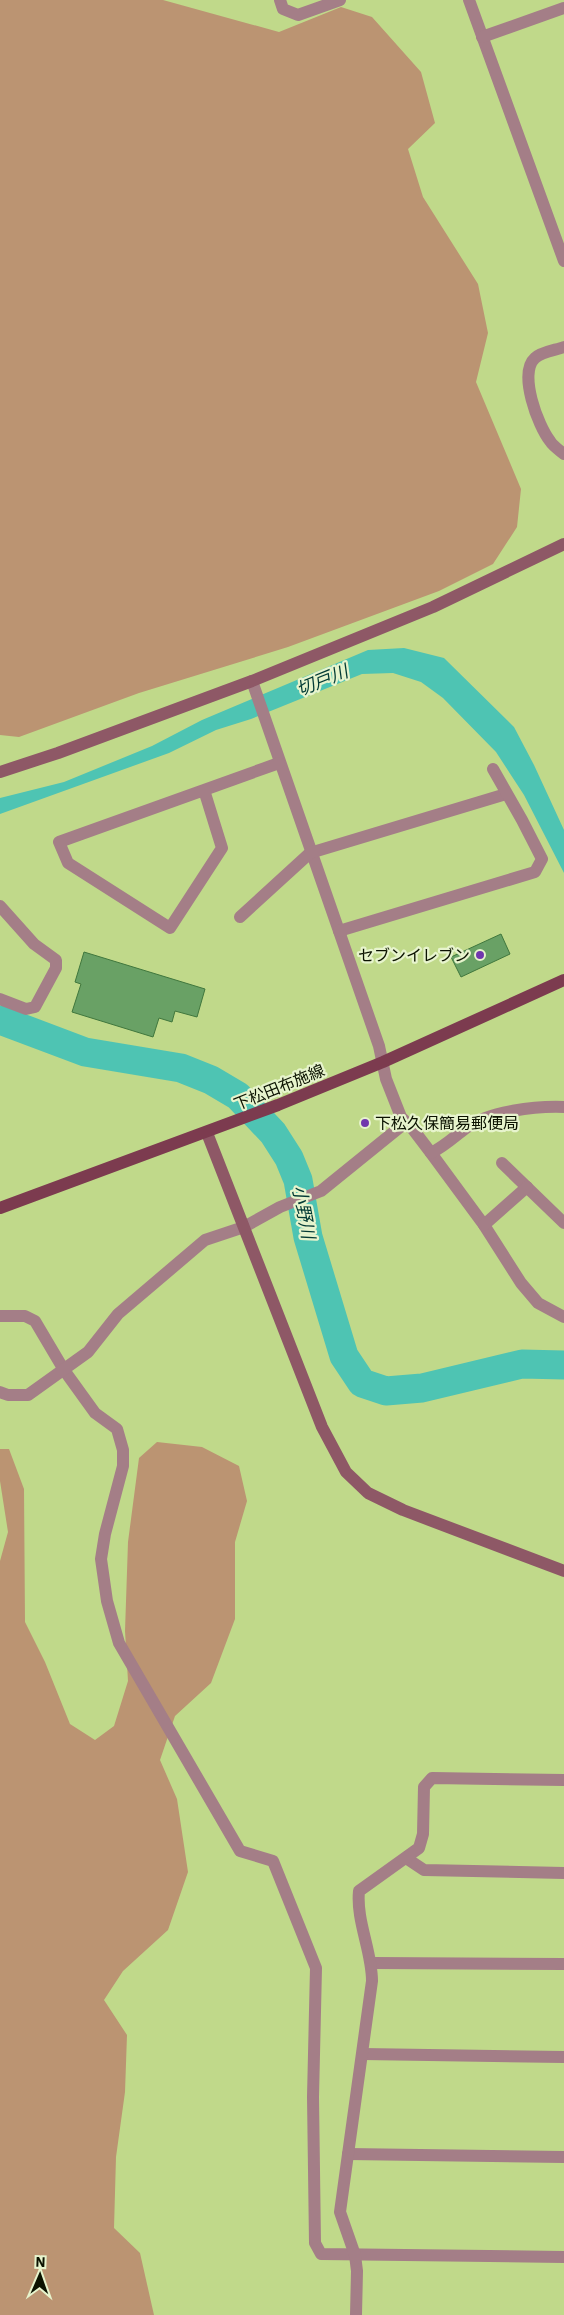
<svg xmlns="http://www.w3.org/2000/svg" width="564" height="2315" viewBox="0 0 564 2315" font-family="'IBM Plex Sans','Noto Sans JP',sans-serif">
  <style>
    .green { fill: #bb9472 }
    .water { fill: #4ec4b3 }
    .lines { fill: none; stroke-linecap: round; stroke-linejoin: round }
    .river { stroke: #4ec4b3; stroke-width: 29 }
    .building { fill: #69a165; stroke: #40773d }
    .street { stroke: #a47e87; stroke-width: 12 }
    .secondary { stroke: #8e5866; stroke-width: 12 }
    .primary { stroke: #7c3b4f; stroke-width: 12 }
    .poi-dot { fill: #7137ad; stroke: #e7f4cd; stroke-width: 2 }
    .labels { text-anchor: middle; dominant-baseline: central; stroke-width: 4.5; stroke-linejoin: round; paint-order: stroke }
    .poi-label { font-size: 16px; fill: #0b1200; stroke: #e7f4cd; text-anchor: end }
    .street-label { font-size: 16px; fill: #0b1200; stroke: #e7f4cd }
    .water-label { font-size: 18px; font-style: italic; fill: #033b35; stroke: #e7f4cd }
  </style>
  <rect width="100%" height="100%" fill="#c0d98a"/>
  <g class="green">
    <path d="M 0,0 L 163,0 L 279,32 L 341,7 L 372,17 L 421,72 L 435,123 L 408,149 L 423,197 L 478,284 L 488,333 L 476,382 L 521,489 L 517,527 L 493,564 L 439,591 L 288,647 L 139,693 L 19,737 L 0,735 Z"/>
    <path d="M 157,1442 L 202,1447 L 239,1466 L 247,1501 L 235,1542 L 235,1619 L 211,1683 L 175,1716 L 160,1760 L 177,1799 L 188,1872 L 168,1930 L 123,1971 L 104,2000 L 127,2035 L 125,2092 L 116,2157 L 114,2228 L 140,2253 L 154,2315 L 0,2315 L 0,1561 L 8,1532 L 0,1481 L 0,1449 L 9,1449 L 24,1489 L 25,1622 L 45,1662 L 70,1724 L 95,1740 L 114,1726 L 128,1681 L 125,1631 L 128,1542 L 139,1458 Z"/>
  </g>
  <path class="water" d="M 404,648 L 444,658 L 514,727 L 534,765 L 564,830 L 564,873 L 524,795 L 496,752 L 443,698 L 421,682 L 393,673 L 362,674 L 251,719 L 216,730 L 169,753 L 0,814 L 0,798 L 64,782 L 152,746 L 202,720 L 368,650 Z"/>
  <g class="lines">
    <path class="river" d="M 0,1020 L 85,1052 L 181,1068 L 211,1080 L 238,1096 L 273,1133 L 289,1158 L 298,1180 L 308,1237 L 344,1356 L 362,1383 L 386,1391 L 422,1388 L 522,1364 L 564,1365"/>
  </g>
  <g class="building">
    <path d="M 501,934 L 510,954 L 461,977 L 451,957 Z"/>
    <path d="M 84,952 L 205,989 L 197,1017 L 175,1011 L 172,1022 L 159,1018 L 153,1037 L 72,1012 L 81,984 L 75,982 Z"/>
  </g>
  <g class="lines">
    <g class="street">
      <path d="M 280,0 L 283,9 L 298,15 L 340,0"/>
      <path d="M 469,0 L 564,261"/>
      <path d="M 482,37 L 564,8"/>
      <path d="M 564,347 C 556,350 541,352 535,358 C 518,373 538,426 550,441 C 553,446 559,450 564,454"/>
      <path d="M 252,681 L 379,1046 L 386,1079 L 401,1117 L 412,1128 L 431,1153 L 484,1225 L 521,1283 L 538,1303 L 564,1317"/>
      <path d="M 204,790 L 222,848 L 170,928 L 68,863 L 59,842 L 279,763"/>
      <path d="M 0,906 L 34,944 L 56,960 L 56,968 L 35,1007 L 26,1009 L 0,999"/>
      <path d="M 240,917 L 310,853 L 506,794"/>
      <path d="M 339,931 L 535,872 L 542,859 L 522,820 L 493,769"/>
      <path d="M 431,1153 C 445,1146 454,1137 466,1128 C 489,1111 536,1106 564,1107"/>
      <path d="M 502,1163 L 564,1223"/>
      <path d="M 484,1225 L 527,1187"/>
      <path d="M 0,1316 L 25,1316 L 35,1321 L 64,1370 L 95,1413 L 117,1429 L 123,1450 L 123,1466 L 105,1534 L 101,1559 L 107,1601 L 119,1643 L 240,1851 L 273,1861 L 316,1968 L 313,2097 L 315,2243 L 321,2254 L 564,2257"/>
      <path d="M 0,1392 L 8,1395 L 28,1395 L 88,1352 L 118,1314 L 205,1240 L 244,1227 L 280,1207 L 321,1191 L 405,1123"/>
      <path d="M 406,1858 L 424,1870 L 564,1873"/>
      <path d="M 372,1963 L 564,1964"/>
      <path d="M 363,2054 L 564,2057"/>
      <path d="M 348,2154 L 564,2157"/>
      <path d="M 356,2315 L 357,2271 L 355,2255 L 340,2212 L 372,1981 C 372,1951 356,1921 359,1891 L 419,1848 L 423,1834 L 424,1787 L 432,1778 L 564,1780"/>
    </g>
    <g class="secondary">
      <path d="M 0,772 L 58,753 L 252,681 L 433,607 L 564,544"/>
      <path d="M 207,1133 L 322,1427 L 346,1472 L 368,1493 L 403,1510 L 564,1571"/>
    </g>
    <path class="primary" d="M 0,1208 L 278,1105 L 383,1062 L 564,980"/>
  </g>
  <g class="poi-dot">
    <circle cx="480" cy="955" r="5"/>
    <circle cx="365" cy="1123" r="5"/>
  </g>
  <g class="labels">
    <g class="poi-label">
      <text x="470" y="955">セブンイレブン</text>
      <text x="375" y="1123" text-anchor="start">下松久保簡易郵便局</text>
    </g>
    <g class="street-label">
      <text transform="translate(279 1087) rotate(-22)">下松田布施線</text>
    </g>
    <g class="water-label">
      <text transform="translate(322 680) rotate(-22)">切戸川</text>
      <text transform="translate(304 1212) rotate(79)">小野川</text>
    </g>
  </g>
  <g transform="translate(40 2275) rotate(2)" stroke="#e7f4cd" stroke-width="4" paint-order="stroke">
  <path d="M0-4L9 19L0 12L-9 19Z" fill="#0b1200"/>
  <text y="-8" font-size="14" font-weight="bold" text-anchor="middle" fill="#0b1200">N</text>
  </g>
</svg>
